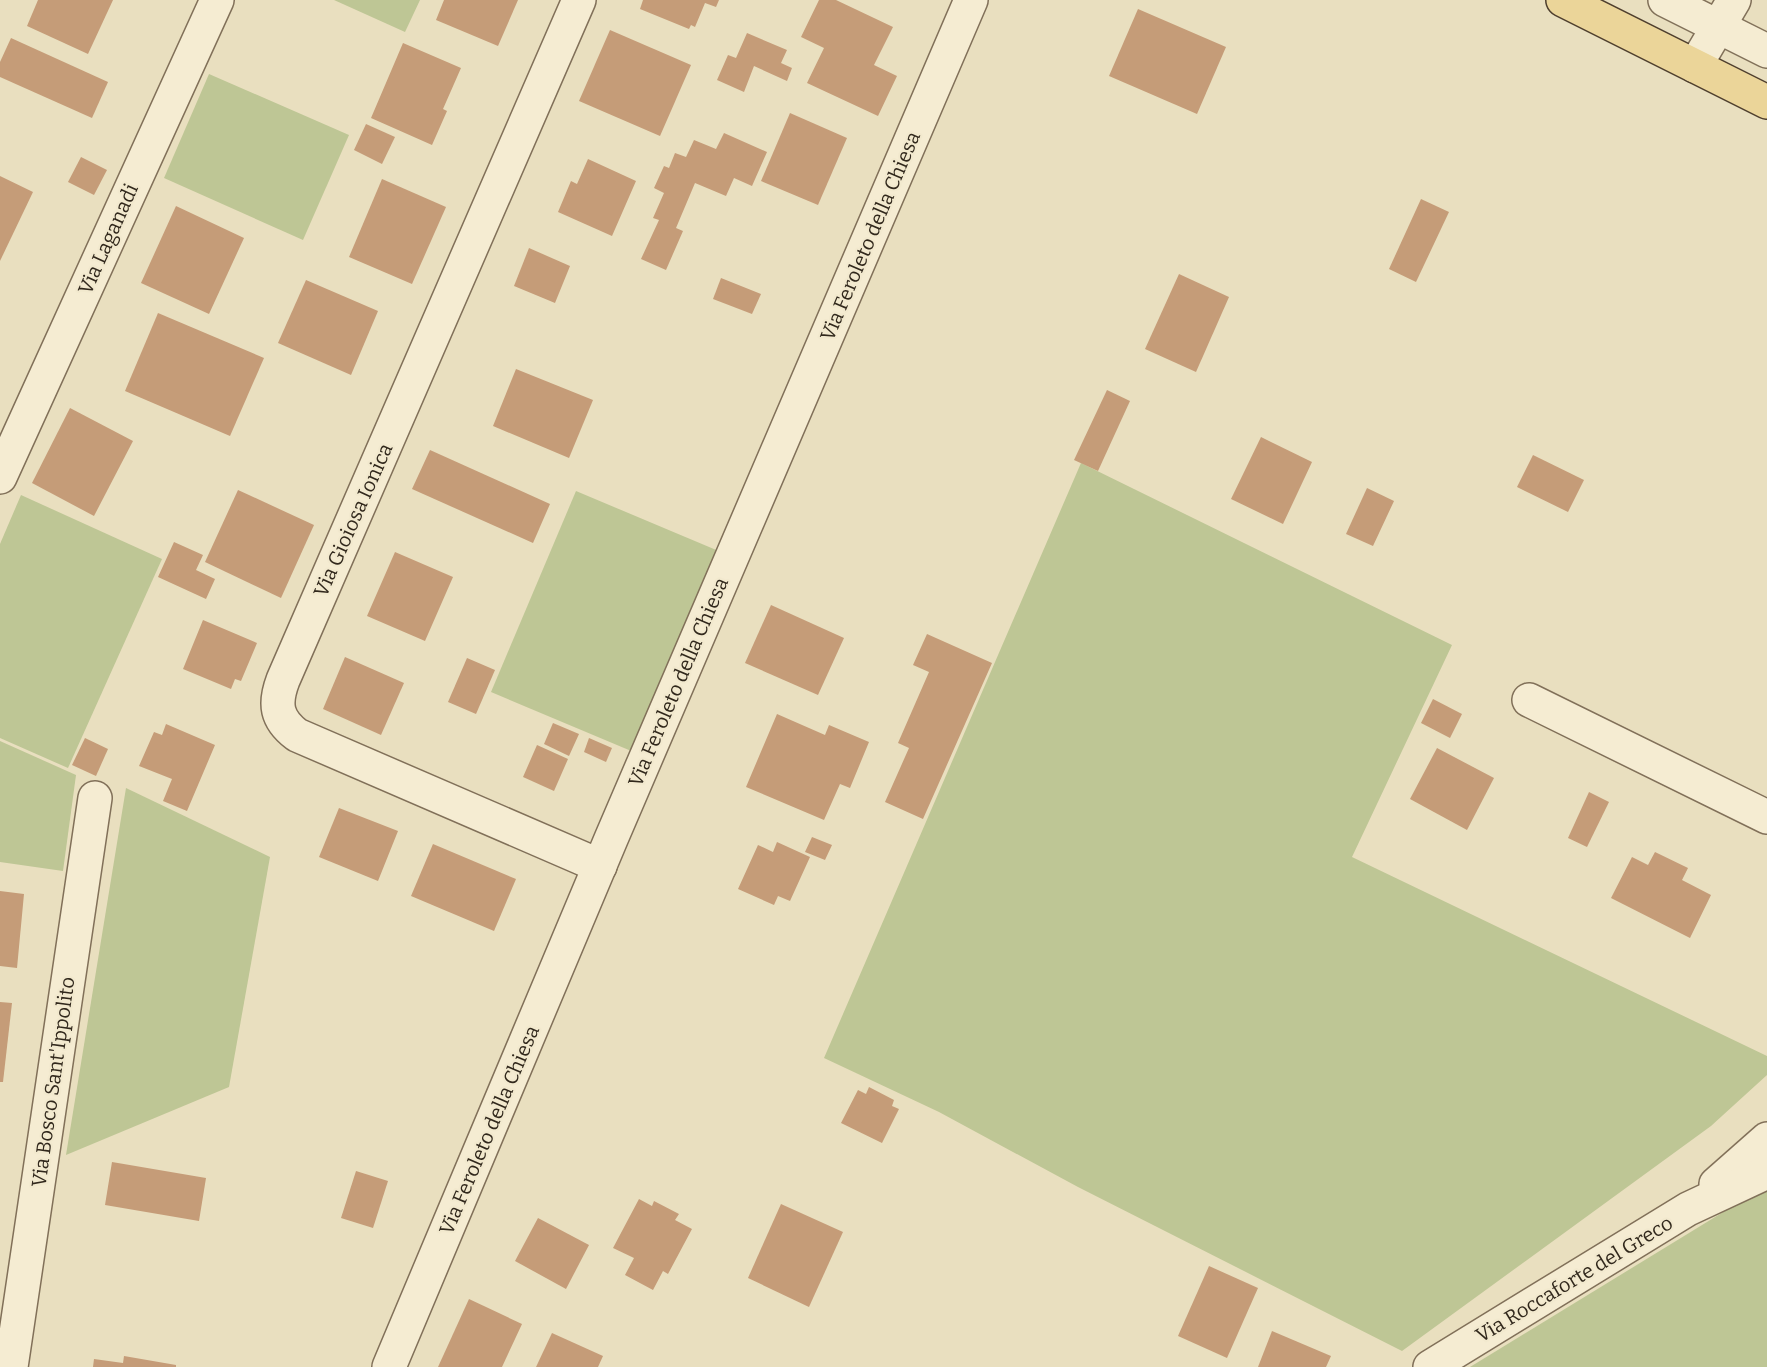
<svg xmlns="http://www.w3.org/2000/svg" width="1767" height="1367" viewBox="0 0 1767 1367" font-family="Bitter,serif">
  <style>
    .green { fill: #bec695 }
    .building { fill: #c59c78 }
    .lines { fill: none; stroke-linecap: round; stroke-linejoin: round }
    .minor-casing { stroke: #817059; stroke-width: 36 }
    .major-casing { stroke: #4e3e2d; stroke-width: 36 }
    .minor { stroke: #f5ecd2; stroke-width: 33 }
    .major { stroke: #ebd599; stroke-width: 33 }
    .labels { text-anchor: middle; dominant-baseline: central; stroke-width: 4.5; stroke-linejoin: round; paint-order: stroke }
    .street-label { font-size: 20px; fill: #31281c; stroke: #f2e9ce }
  </style>
  <rect width="100%" height="100%" fill="#e9dfbf"/>
  <g class="green">
    <path d="M 334,0 L 420,0 L 405,32 Z"/>
    <path d="M 209,74 L 349,135 L 303,240 L 164,178 Z"/>
    <path d="M 1081,463 L 1452,645 L 1352,857 L 1767,1056 L 1767,1075 L 1711,1126 L 1402,1351 L 1078,1187 L 939,1112 L 824,1058 Z"/>
    <path d="M 576,491 L 721,552 L 636,753 L 491,692 Z"/>
    <path d="M 21,495 L 162,559 L 68,768 L 0,738 L 0,544 Z"/>
    <path d="M 0,741 L 76,775 L 63,871 L 0,862 Z"/>
    <path d="M 126,788 L 270,857 L 229,1087 L 66,1155 Z"/>
    <path d="M 1767,1187 L 1767,1367 L 1470,1367 L 1756,1192 Z"/>
  </g>
  <g class="building">
    <path d="M 38,0 L 113,0 L 88,54 L 27,26 Z"/>
    <path d="M 444,0 L 518,0 L 498,46 L 436,20 Z"/>
    <path d="M 643,0 L 719,0 L 716,7 L 705,3 L 695,27 L 691,25 L 689,29 L 640,9 Z"/>
    <path d="M 819,0 L 836,0 L 893,27 L 874,65 L 897,76 L 878,116 L 807,83 L 824,48 L 801,37 Z"/>
    <path d="M 1138,9 L 1226,47 L 1197,114 L 1109,76 Z"/>
    <path d="M 610,30 L 691,65 L 660,136 L 579,101 Z"/>
    <path d="M 747,33 L 787,50 L 781,63 L 792,68 L 787,81 L 754,66 L 744,92 L 717,80 L 728,55 L 736,58 Z"/>
    <path d="M 11,38 L 108,82 L 92,118 L 0,77 L 0,62 Z"/>
    <path d="M 403,43 L 461,68 L 443,109 L 447,111 L 432,145 L 371,118 Z"/>
    <path d="M 790,113 L 847,138 L 818,205 L 761,181 Z"/>
    <path d="M 366,124 L 395,137 L 382,164 L 354,150 Z"/>
    <path d="M 724,133 L 767,152 L 752,186 L 734,178 L 726,196 L 695,183 L 676,228 L 683,231 L 666,270 L 641,259 L 659,220 L 653,218 L 664,193 L 654,188 L 664,166 L 669,168 L 675,153 L 686,157 L 694,140 L 716,149 Z"/>
    <path d="M 81,157 L 107,170 L 94,195 L 68,182 Z"/>
    <path d="M 588,159 L 636,181 L 612,236 L 558,212 L 571,181 L 577,184 Z"/>
    <path d="M 0,176 L 33,192 L 0,261 Z"/>
    <path d="M 382,179 L 446,207 L 412,284 L 349,257 Z"/>
    <path d="M 1421,199 L 1449,212 L 1416,282 L 1389,269 Z"/>
    <path d="M 176,206 L 244,238 L 209,314 L 141,283 Z"/>
    <path d="M 529,248 L 570,266 L 555,303 L 514,286 Z"/>
    <path d="M 1179,274 L 1229,297 L 1196,372 L 1145,349 Z"/>
    <path d="M 721,278 L 761,294 L 752,314 L 713,299 Z"/>
    <path d="M 306,280 L 378,311 L 351,375 L 278,343 Z"/>
    <path d="M 158,313 L 264,358 L 230,436 L 125,391 Z"/>
    <path d="M 516,369 L 593,400 L 569,458 L 493,426 Z"/>
    <path d="M 1107,390 L 1130,401 L 1098,471 L 1074,460 Z"/>
    <path d="M 70,408 L 133,441 L 94,516 L 32,483 Z"/>
    <path d="M 1261,437 L 1312,462 L 1283,524 L 1231,499 Z"/>
    <path d="M 430,450 L 550,504 L 533,543 L 412,489 Z"/>
    <path d="M 1533,455 L 1584,480 L 1568,512 L 1517,487 Z"/>
    <path d="M 1367,488 L 1394,501 L 1373,546 L 1346,534 Z"/>
    <path d="M 238,490 L 314,525 L 281,598 L 205,562 Z"/>
    <path d="M 174,542 L 203,555 L 196,570 L 215,579 L 206,599 L 158,577 Z"/>
    <path d="M 395,552 L 453,577 L 425,641 L 367,616 Z"/>
    <path d="M 771,605 L 844,638 L 818,695 L 745,663 Z"/>
    <path d="M 203,620 L 257,643 L 241,681 L 235,679 L 231,689 L 183,669 Z"/>
    <path d="M 927,634 L 992,663 L 923,819 L 885,802 L 909,748 L 898,743 L 929,672 L 913,665 Z"/>
    <path d="M 345,657 L 404,683 L 381,735 L 323,709 Z"/>
    <path d="M 467,658 L 495,670 L 476,714 L 448,702 Z"/>
    <path d="M 1433,699 L 1462,714 L 1450,738 L 1421,723 Z"/>
    <path d="M 777,714 L 825,735 L 829,725 L 869,742 L 850,788 L 840,784 L 824,820 L 746,787 Z"/>
    <path d="M 553,723 L 579,734 L 569,756 L 544,744 Z"/>
    <path d="M 166,724 L 215,745 L 187,811 L 163,801 L 172,779 L 139,766 L 154,732 L 162,735 Z"/>
    <path d="M 85,738 L 108,749 L 96,776 L 72,765 Z"/>
    <path d="M 589,738 L 612,748 L 606,762 L 584,752 Z"/>
    <path d="M 537,745 L 568,759 L 554,791 L 523,777 Z"/>
    <path d="M 1437,748 L 1494,778 L 1467,830 L 1410,799 Z"/>
    <path d="M 1589,792 L 1609,802 L 1587,847 L 1568,838 Z"/>
    <path d="M 339,808 L 398,831 L 378,881 L 319,857 Z"/>
    <path d="M 812,837 L 832,845 L 825,860 L 805,852 Z"/>
    <path d="M 777,842 L 810,857 L 790,901 L 778,896 L 774,905 L 738,889 L 758,845 L 773,852 Z"/>
    <path d="M 433,844 L 516,879 L 494,931 L 411,896 Z"/>
    <path d="M 1655,852 L 1688,868 L 1682,880 L 1711,895 L 1690,938 L 1611,898 L 1632,857 L 1648,865 Z"/>
    <path d="M 0,891 L 24,894 L 17,968 L 0,966 Z"/>
    <path d="M 0,1002 L 12,1003 L 3,1082 L 0,1082 Z"/>
    <path d="M 869,1087 L 894,1100 L 892,1106 L 899,1109 L 882,1143 L 841,1123 L 858,1090 L 866,1094 Z"/>
    <path d="M 112,1162 L 206,1178 L 199,1221 L 105,1205 Z"/>
    <path d="M 356,1171 L 388,1181 L 373,1228 L 341,1218 Z"/>
    <path d="M 639,1199 L 652,1206 L 654,1201 L 679,1214 L 675,1220 L 692,1229 L 668,1274 L 663,1271 L 653,1290 L 625,1275 L 634,1258 L 613,1248 Z"/>
    <path d="M 781,1204 L 843,1232 L 809,1307 L 748,1278 Z"/>
    <path d="M 538,1218 L 589,1245 L 566,1289 L 515,1261 Z"/>
    <path d="M 1209,1266 L 1258,1288 L 1227,1358 L 1178,1336 Z"/>
    <path d="M 469,1299 L 522,1324 L 502,1367 L 438,1367 Z"/>
    <path d="M 1272,1331 L 1331,1356 L 1326,1367 L 1258,1367 Z"/>
    <path d="M 552,1333 L 603,1356 L 598,1367 L 536,1367 Z"/>
    <path d="M 124,1356 L 176,1365 L 176,1367 L 93,1367 L 94,1359 L 123,1363 Z"/>
  </g>
  <g class="lines">
    <g class="minor-casing">
      <g id="minor">
        <path d="M 579,0 L 283,680 C 274,704 276,719 297,735 L 600,866"/>
        <path d="M 1665,0 L 1767,51"/>
        <path d="M 1695,66 L 1734,0"/>
        <path d="M 0,477 L 217,0"/>
        <path d="M 1529,700 L 1767,817"/>
        <path d="M 1716,1184 L 1767,1139"/>
        <path d="M 11,1367 L 95,798"/>
        <path d="M 389,1367 L 611,839 L 971,0"/>
        <path d="M 1430,1367 L 1688,1209 L 1767,1172"/>
      </g>
    </g>
    <g class="major-casing">
      <path id="major" d="M 1563,0 L 1767,102"/>
    </g>
    <use href="#minor" class="minor"/>
    <use href="#major" class="major"/>
  </g>
  <g class="labels">
    <g class="street-label">
      <text transform="translate(870 236) rotate(-67)">Via Feroleto della Chiesa</text>
      <text transform="translate(108 239) rotate(-66)">Via Laganadi</text>
      <text transform="translate(353 520) rotate(-66)">Via Gioiosa Ionica</text>
      <text transform="translate(678 682) rotate(-67)">Via Feroleto della Chiesa</text>
      <text transform="translate(53 1082) rotate(-82)">Via Bosco Sant'Ippolito</text>
      <text transform="translate(489 1130) rotate(-67)">Via Feroleto della Chiesa</text>
      <text transform="translate(1574 1279) rotate(-31)">Via Roccaforte del Greco</text>
    </g>
  </g>
</svg>
